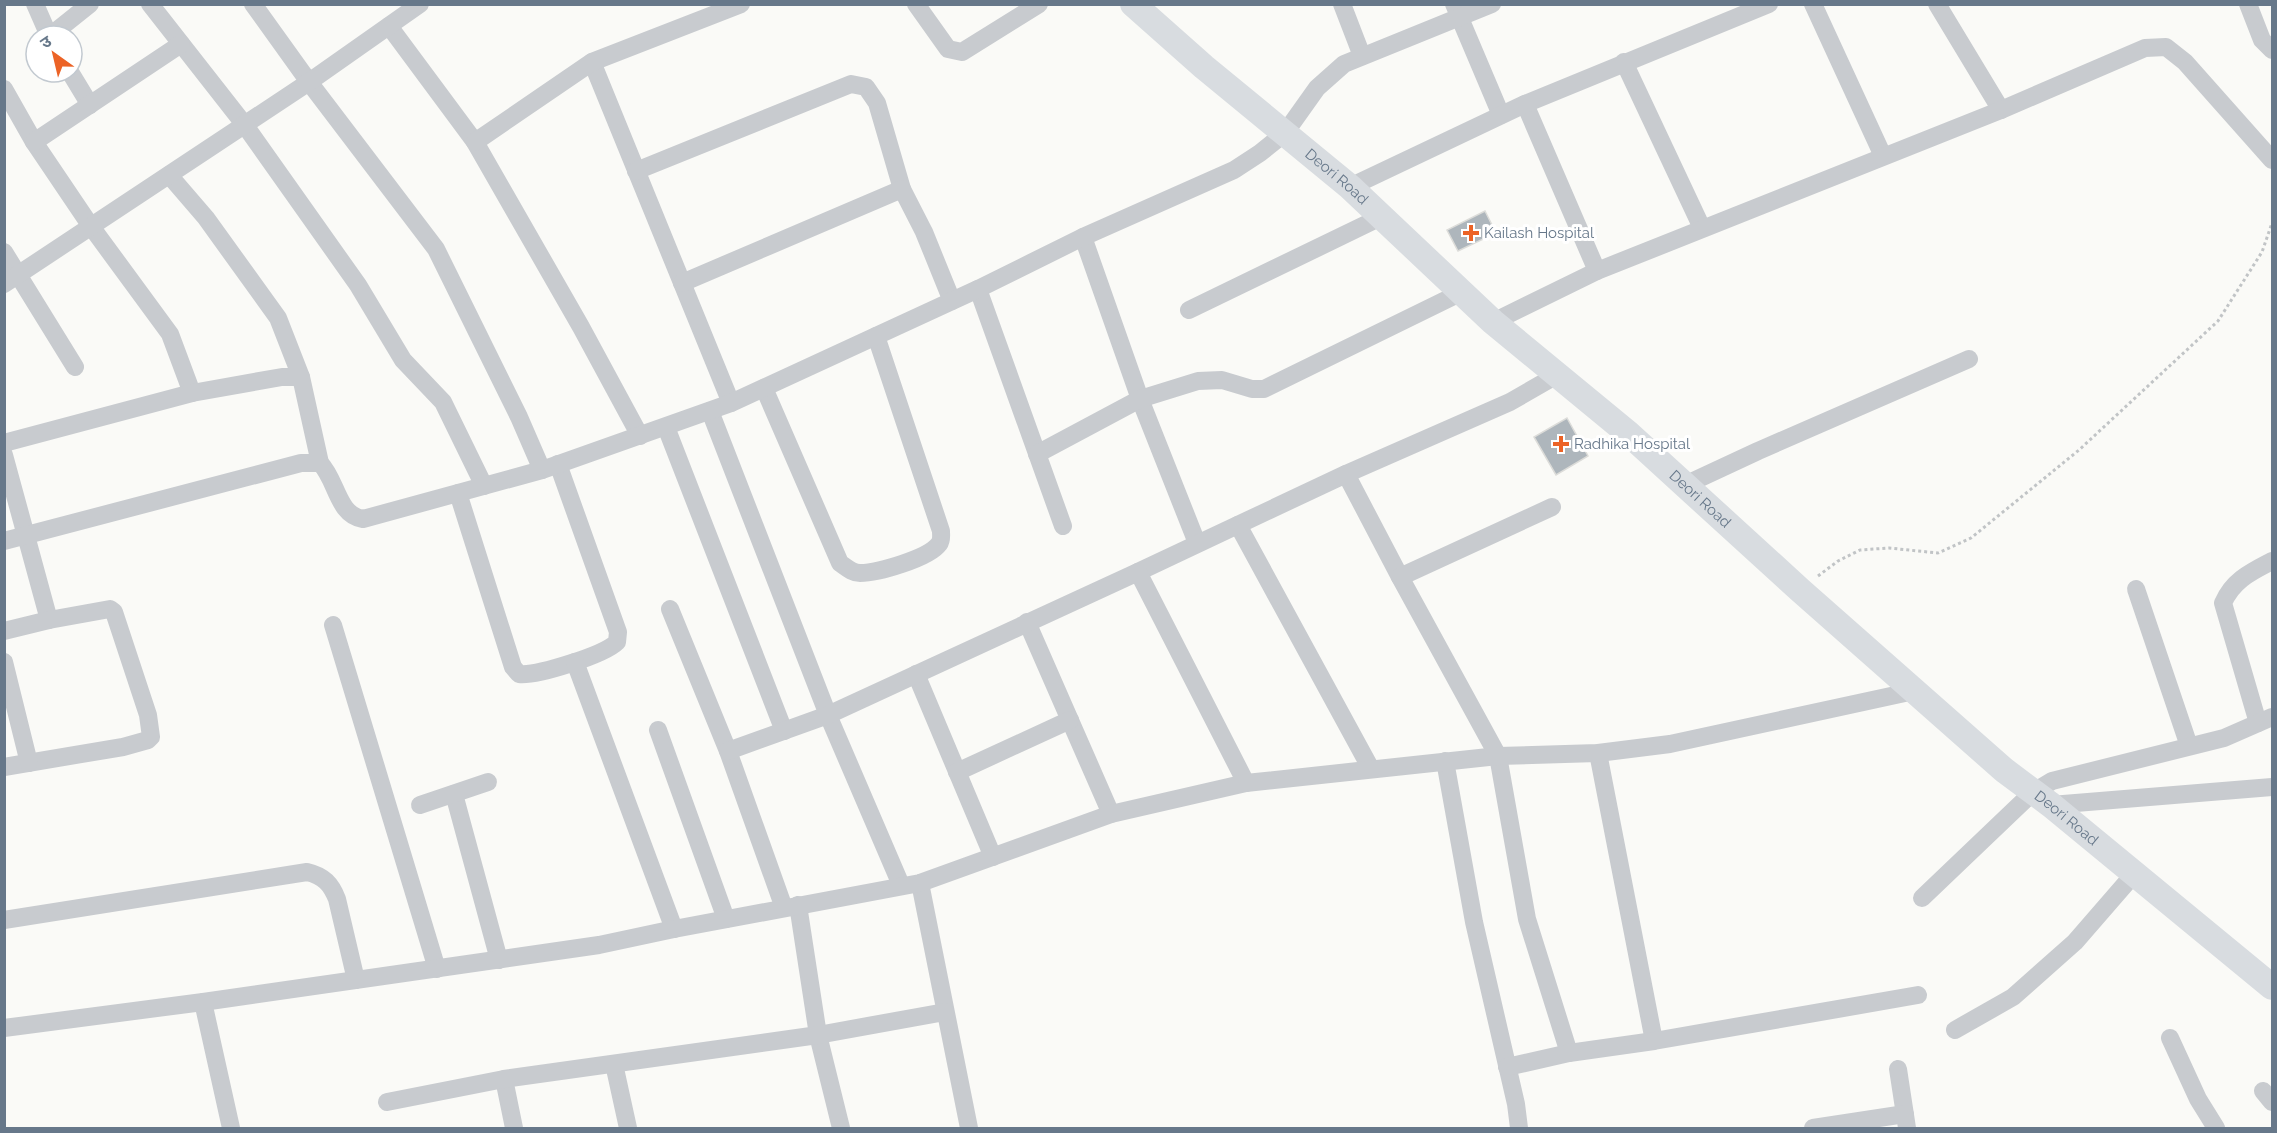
<svg xmlns="http://www.w3.org/2000/svg" width="2277" height="1133" viewBox="0 0 2277 1133" font-family="Raleway,'Noto Sans Devanagari',sans-serif">
  <style>
    .building { fill: #aeb6bc; stroke: #dcdcd9; stroke-width: 1.5 }
    .lines { fill: none; stroke-linecap: round; stroke-linejoin: round }
    .path { stroke: #c1c4c6; stroke-width: 3; stroke-dasharray: 3 3; stroke-linecap: butt }
    .street { stroke: #c8cbcf; stroke-width: 18 }
    .secondary { stroke: #d8dce0; stroke-width: 26 }
    .poi-dot { fill: #ec6326; stroke: #fff; stroke-width: 2 }
    .labels { text-anchor: middle; dominant-baseline: central; stroke-width: 6; stroke-linejoin: round; paint-order: stroke }
    .street-label { font-size: 15px; fill: #67788a; stroke: #fff }
    .poi-label { font-size: 15px; fill: #67788a; stroke: #fff; text-anchor: start }
  </style>
  <rect width="100%" height="100%" fill="#fafaf7"/>
  <g class="building">
    <path d="M 1485,211 L 1496,233 L 1458,251 L 1447,230 Z"/>
    <path d="M 1567,418 L 1588,456 L 1556,475 L 1534,437 Z"/>
  </g>
  <g class="lines">
    <path class="path" d="M 1818,576 L 1838,561 L 1860,550 L 1889,548 L 1938,553 L 1971,538 L 2079,450 L 2218,321 L 2262,252 L 2272,223"/>
    <g class="street">
      <path d="M 35,4 L 49,36"/>
      <path d="M 150,4 L 244,124 L 358,285 L 403,360 L 443,402 L 484,486"/>
      <path d="M 253,4 L 309,82 L 436,249 L 519,417 L 542,470"/>
      <path d="M 916,4 L 948,49 L 962,52 L 1039,4"/>
      <path d="M 1342,4 L 1362,56"/>
      <path d="M 1454,4 L 1501,115"/>
      <path d="M 1813,4 L 1883,156"/>
      <path d="M 1937,4 L 2001,110"/>
      <path d="M 2248,4 L 2262,40 L 2272,50"/>
      <path d="M 389,26 L 475,142 L 581,327 L 640,436"/>
      <path d="M 50,36 L 90,4"/>
      <path d="M 592,62 L 731,403"/>
      <path d="M 1624,62 L 1702,228"/>
      <path d="M 70,72 L 90,105"/>
      <path d="M 4,89 L 34,142 L 90,225 L 170,334 L 192,393"/>
      <path d="M 1525,104 L 1597,271"/>
      <path d="M 34,142 L 181,44"/>
      <path d="M 475,142 L 592,62 L 741,4"/>
      <path d="M 636,171 L 851,84 L 866,87 L 877,103 L 902,189"/>
      <path d="M 169,175 L 206,218 L 278,318 L 301,377"/>
      <path d="M 1350,187 L 1525,104 L 1769,4"/>
      <path d="M 1083,237 L 1140,399 L 1197,543"/>
      <path d="M 4,252 L 75,367"/>
      <path d="M 682,283 L 902,189 L 924,232 L 952,301"/>
      <path d="M 4,284 L 309,82 L 420,4"/>
      <path d="M 978,289 L 1063,526"/>
      <path d="M 1189,310 L 1381,217"/>
      <path d="M 1493,322 L 1597,271 L 2001,110 L 2145,48 L 2166,47 L 2185,62 L 2272,160"/>
      <path d="M 764,388 L 840,563 C 846,567 852,573 860,573 C 878,573 929,558 939,544 C 942,540 941,536 941,531 L 876,336"/>
      <path d="M 710,411 L 828,715 L 901,885"/>
      <path d="M 666,427 L 784,731"/>
      <path d="M 4,443 L 192,393 L 282,377 L 301,377 L 320,463"/>
      <path d="M 1037,454 L 1140,399 L 1198,381 L 1222,380 L 1252,389 L 1264,389 L 1462,292"/>
      <path d="M 4,455 L 49,620"/>
      <path d="M 1346,474 L 1400,577 L 1498,756 L 1527,919 L 1569,1053"/>
      <path d="M 1685,485 L 1758,451 L 1969,359"/>
      <path d="M 458,493 L 513,667 L 519,674 C 537,676 604,655 617,642 L 618,632 L 558,464"/>
      <path d="M 1238,525 L 1371,769"/>
      <path d="M 4,541 L 301,463 L 320,463 C 337,480 337,515 363,519 L 542,470 L 731,403 L 978,289 L 1083,237 L 1234,170 L 1260,153 L 1285,133 L 1317,88 L 1344,64 L 1492,4"/>
      <path d="M 1138,572 L 1346,474 L 1510,402 L 1557,375"/>
      <path d="M 1400,577 L 1552,507"/>
      <path d="M 2136,589 L 2189,746"/>
      <path d="M 670,609 L 728,751 L 784,908"/>
      <path d="M 1027,622 L 1111,814"/>
      <path d="M 333,625 L 437,969"/>
      <path d="M 4,631 L 49,620 L 110,609 L 114,612 L 148,715 L 151,737 L 148,740 L 123,747 L 4,767"/>
      <path d="M 4,662 L 29,763"/>
      <path d="M 575,662 L 674,929"/>
      <path d="M 916,674 L 993,857"/>
      <path d="M 2258,723 L 2223,603 C 2233,580 2251,572 2272,561"/>
      <path d="M 658,730 L 726,919"/>
      <path d="M 728,751 L 828,715 L 1138,572 L 1246,783"/>
      <path d="M 1598,753 L 1654,1041"/>
      <path d="M 1445,761 L 1474,922 L 1516,1104 L 1519,1128"/>
      <path d="M 957,772 L 1070,720"/>
      <path d="M 454,794 L 499,960"/>
      <path d="M 420,805 L 488,782"/>
      <path d="M 2051,805 L 2272,787"/>
      <path d="M 920,883 L 969,1128"/>
      <path d="M 1922,898 L 2032,793 L 2052,781 L 2224,738 L 2272,717"/>
      <path d="M 798,905 L 818,1035 L 841,1128"/>
      <path d="M 4,920 L 307,872 C 324,876 331,884 337,899 L 356,980"/>
      <path d="M 203,1002 L 231,1128"/>
      <path d="M 4,1028 L 203,1002 L 599,945 L 674,929 L 920,883 L 1111,814 L 1246,783 L 1498,756 L 1598,753 L 1670,744 L 1914,691"/>
      <path d="M 1955,1030 L 2013,997 L 2075,942 L 2134,874"/>
      <path d="M 2170,1038 L 2198,1099 L 2216,1128"/>
      <path d="M 614,1064 L 628,1128"/>
      <path d="M 1507,1067 L 1569,1053 L 1654,1041 L 1918,995"/>
      <path d="M 1898,1069 L 1907,1128"/>
      <path d="M 504,1079 L 514,1128"/>
      <path d="M 2263,1091 L 2272,1102"/>
      <path d="M 387,1102 L 504,1079 L 818,1035 L 945,1012"/>
      <path d="M 1813,1128 L 1905,1114"/>
    </g>
    <path class="secondary" id="s1" d="M 1133,4 L 1204,67 L 1350,187 L 1493,322 L 1629,434 L 1800,590 L 2004,770 L 2051,805 L 2272,987"/>
  </g>
  <g class="poi-dot">
    <path d="M1468 224h6v6h6v6h-6v6h-6v-6h-6v-6h6z"/>
    <path d="M1558 435h6v6h6v6h-6v6h-6v-6h-6v-6h6z"/>
  </g>
  <g class="labels">
    <g class="street-label">
      <text stroke="none"><textPath href="#s1" startOffset="267">Deori Road</textPath></text>
      <text stroke="none"><textPath href="#s1" startOffset="753">Deori Road</textPath></text>
      <text stroke="none"><textPath href="#s1" startOffset="1239">Deori Road</textPath></text>
    </g>
    <g class="poi-label">
      <text x="1484" y="233">Kailash Hospital</text>
      <text x="1574" y="444">Radhika Hospital</text>
    </g>
  </g>
  <rect width="2277" height="1133" fill="none" stroke="#67788a" stroke-width="12"/>
  <g transform="translate(54 54) rotate(326)"><circle r="28" fill="#ffffff" stroke="#c2c9d0" stroke-width="1.5"/>
  <path d="M0-4.5L10 22L0 15L-10 22Z" fill="#ec6326"/>
  <text y="-9" font-size="16" font-weight="bold" text-anchor="middle" fill="#67788a">उ</text>
  </g>
</svg>
